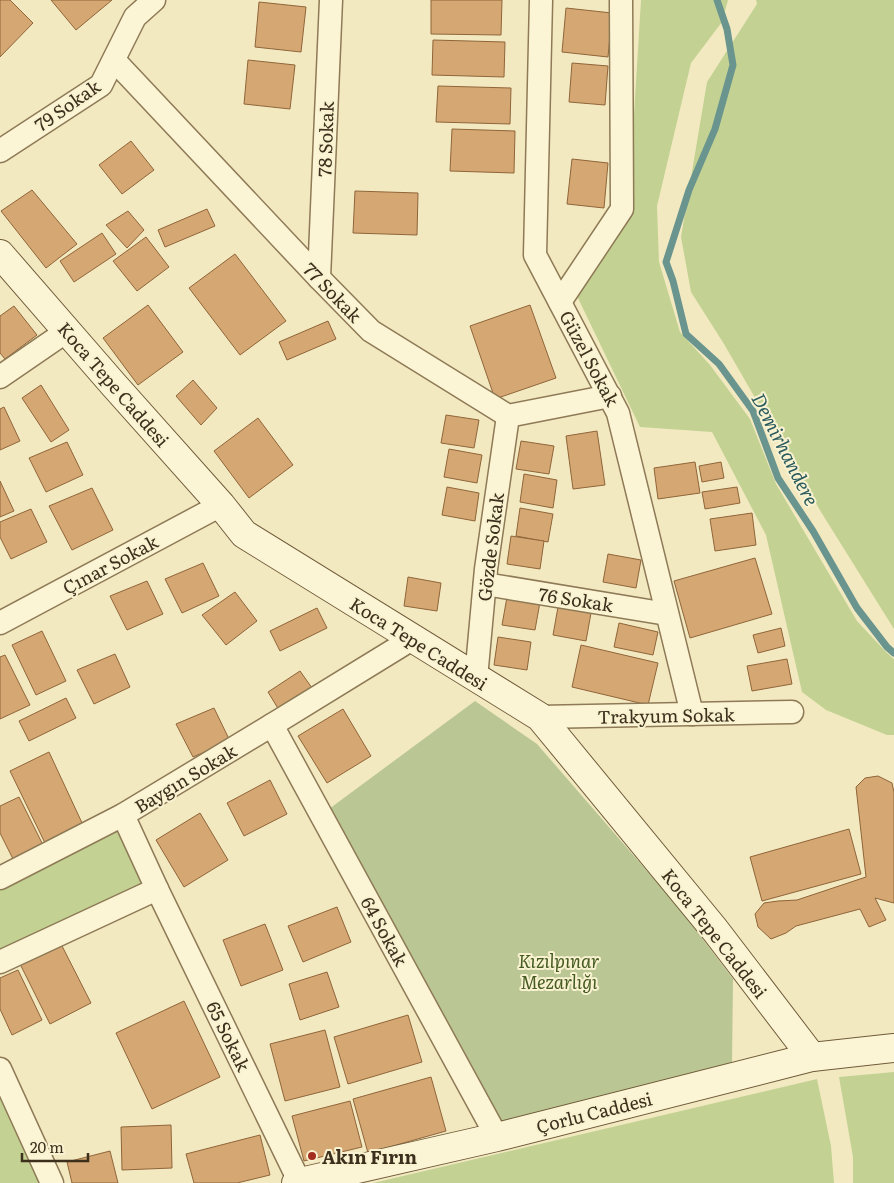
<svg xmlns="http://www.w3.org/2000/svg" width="894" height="1183" viewBox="0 0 894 1183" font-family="Literata,serif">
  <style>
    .green { fill: #c3d293 }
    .cemetery { fill: #bac693 }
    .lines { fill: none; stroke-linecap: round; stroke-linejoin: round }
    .stream { stroke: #6a948e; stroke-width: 7 }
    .building { fill: #d4a773; stroke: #906539 }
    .street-casing { stroke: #8e7a56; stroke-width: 25 }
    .secondary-casing { stroke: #705b39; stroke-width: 30 }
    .street { stroke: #fcf5d5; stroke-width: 22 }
    .secondary { stroke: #fcf5d5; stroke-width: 28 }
    .poi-dot { fill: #a32e20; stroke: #f9f2d1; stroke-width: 2 }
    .labels { text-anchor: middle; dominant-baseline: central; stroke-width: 4; stroke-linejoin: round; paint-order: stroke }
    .street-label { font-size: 18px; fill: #3c2f1c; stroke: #f9f2d1 }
    .park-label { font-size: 18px; font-style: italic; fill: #455b21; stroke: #f9f2d1 }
    .poi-label { font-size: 18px; font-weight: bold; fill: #3c2f1c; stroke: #f9f2d1; text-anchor: start }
    .water-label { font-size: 19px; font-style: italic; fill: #2a5b5d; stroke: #f9f2d1 }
  </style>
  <rect width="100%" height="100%" fill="#f2e9c1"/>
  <g class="green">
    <path d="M 641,0 L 728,0 L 722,22 L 691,63 L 657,206 L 659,262 L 680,332 L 710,365 L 750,419 L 776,484 L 857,621 L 886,652 L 894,659 L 894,735 L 887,735 L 826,710 L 802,692 L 766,535 L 712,432 L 640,427 L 576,294 L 628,213 Z"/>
    <path d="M 756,0 L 894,0 L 894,629 L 821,512 L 724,344 L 691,292 L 681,237 L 707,82 L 757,4 Z"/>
    <path d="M 123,815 L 157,889 L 0,962 L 0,878 Z"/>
    <path d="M 0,1069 L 52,1183 L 0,1183 Z"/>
    <path d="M 894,1072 L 894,1183 L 853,1183 L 853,1157 L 839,1077 Z"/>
    <path d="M 817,1079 L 831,1146 L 834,1183 L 373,1183 Z"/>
  </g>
  <path class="cemetery" d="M 475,701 L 537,744 L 680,909 L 733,979 L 732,1064 L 490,1128 L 329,809 Z"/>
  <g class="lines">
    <path class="stream" d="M 717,0 L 727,29 L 733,65 L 715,129 L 689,190 L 666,262 L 673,281 L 686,334 L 719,364 L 753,411 L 778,478 L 813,531 L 857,608 L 887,647 L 894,653"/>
  </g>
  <g class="building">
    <path d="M 0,0 L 10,0 L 33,23 L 0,57 Z"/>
    <path d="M 51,0 L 112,0 L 76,30 Z"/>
    <path d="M 431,0 L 502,0 L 501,35 L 431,34 Z"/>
    <path d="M 259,2 L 306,7 L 301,52 L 255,47 Z"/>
    <path d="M 566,8 L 612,13 L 608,57 L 562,52 Z"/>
    <path d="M 433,40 L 505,42 L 504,77 L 432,75 Z"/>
    <path d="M 248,60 L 295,65 L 290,109 L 244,104 Z"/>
    <path d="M 572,63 L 608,66 L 605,105 L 569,102 Z"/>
    <path d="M 438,86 L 511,88 L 510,124 L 436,122 Z"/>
    <path d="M 452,129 L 515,131 L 514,173 L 450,171 Z"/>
    <path d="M 131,141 L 154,170 L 122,194 L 99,165 Z"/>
    <path d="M 572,159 L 608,163 L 604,208 L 567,204 Z"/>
    <path d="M 32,190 L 77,244 L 46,268 L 1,211 Z"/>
    <path d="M 355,191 L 418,193 L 417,235 L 353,233 Z"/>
    <path d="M 207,209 L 215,226 L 165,247 L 158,230 Z"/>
    <path d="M 128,211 L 144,230 L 127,248 L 106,225 Z"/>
    <path d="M 102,233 L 116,254 L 74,282 L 60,261 Z"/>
    <path d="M 146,237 L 169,267 L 137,291 L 113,261 Z"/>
    <path d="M 235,254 L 286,321 L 240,355 L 189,288 Z"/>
    <path d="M 148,305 L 183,352 L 138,385 L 103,338 Z"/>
    <path d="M 530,305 L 556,378 L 495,399 L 470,326 Z"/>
    <path d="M 14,306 L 37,335 L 5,359 L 0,353 L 0,316 Z"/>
    <path d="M 328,321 L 336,339 L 287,360 L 279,342 Z"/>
    <path d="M 193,380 L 217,408 L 201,425 L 176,396 Z"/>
    <path d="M 41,385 L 69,430 L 51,442 L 22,398 Z"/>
    <path d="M 4,407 L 20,441 L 0,450 L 0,409 Z"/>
    <path d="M 446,415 L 479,420 L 474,448 L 441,443 Z"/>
    <path d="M 258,418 L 293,465 L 249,498 L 214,451 Z"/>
    <path d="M 597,431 L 605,485 L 573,489 L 566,436 Z"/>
    <path d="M 521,441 L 554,446 L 549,474 L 516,469 Z"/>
    <path d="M 67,442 L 83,475 L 46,492 L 29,458 Z"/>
    <path d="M 449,449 L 482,455 L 477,483 L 444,477 Z"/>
    <path d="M 695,462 L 700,493 L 658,499 L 654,468 Z"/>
    <path d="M 721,462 L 724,478 L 702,482 L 699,466 Z"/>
    <path d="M 524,474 L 557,480 L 553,508 L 520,502 Z"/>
    <path d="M 0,481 L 14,511 L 0,517 Z"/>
    <path d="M 447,487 L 479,493 L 475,521 L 442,515 Z"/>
    <path d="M 737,487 L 740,503 L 705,509 L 702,492 Z"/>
    <path d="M 92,488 L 113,530 L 72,550 L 49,506 Z"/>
    <path d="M 520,508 L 553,514 L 548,542 L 516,536 Z"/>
    <path d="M 31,509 L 47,542 L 11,559 L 0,537 L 0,522 Z"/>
    <path d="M 752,513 L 756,545 L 715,551 L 710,519 Z"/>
    <path d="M 511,536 L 544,541 L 540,569 L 507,564 Z"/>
    <path d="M 608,554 L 641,560 L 636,588 L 603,582 Z"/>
    <path d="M 755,558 L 772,614 L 690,638 L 674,581 Z"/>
    <path d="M 203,563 L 219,596 L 182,613 L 165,579 Z"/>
    <path d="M 408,577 L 441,583 L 437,611 L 404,606 Z"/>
    <path d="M 147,581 L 163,614 L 127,630 L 110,596 Z"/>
    <path d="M 235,592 L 257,621 L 226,645 L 202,615 Z"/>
    <path d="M 507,597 L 540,602 L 535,630 L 502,625 Z"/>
    <path d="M 558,607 L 591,613 L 586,641 L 553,635 Z"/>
    <path d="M 317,608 L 327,628 L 280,651 L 270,631 Z"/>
    <path d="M 619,623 L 658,632 L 653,655 L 614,647 Z"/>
    <path d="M 781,628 L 785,646 L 758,653 L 753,635 Z"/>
    <path d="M 42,631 L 66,681 L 36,695 L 12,645 Z"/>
    <path d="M 498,637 L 531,642 L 527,670 L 494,665 Z"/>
    <path d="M 581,645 L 658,663 L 648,705 L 572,687 Z"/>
    <path d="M 115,654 L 130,687 L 94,704 L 77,670 Z"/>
    <path d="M 5,655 L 30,705 L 0,719 L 0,657 Z"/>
    <path d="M 787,659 L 792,684 L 752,691 L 747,666 Z"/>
    <path d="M 300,671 L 312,688 L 279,710 L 268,692 Z"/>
    <path d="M 66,698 L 76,718 L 29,741 L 19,721 Z"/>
    <path d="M 214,708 L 230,741 L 193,757 L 176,724 Z"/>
    <path d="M 343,709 L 371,756 L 327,783 L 298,736 Z"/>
    <path d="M 49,752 L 83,825 L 45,843 L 10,771 Z"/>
    <path d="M 878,776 L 892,783 L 894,792 L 894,903 L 875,898 L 886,920 L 869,927 L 860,909 L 796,926 L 786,933 L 771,939 L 758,927 L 755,914 L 764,903 L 778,901 L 797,900 L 866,877 L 856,787 L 865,778 Z"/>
    <path d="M 270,780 L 287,814 L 244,836 L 227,803 Z"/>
    <path d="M 19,797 L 44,847 L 14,861 L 0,833 L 0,806 Z"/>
    <path d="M 200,813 L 228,860 L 184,887 L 156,840 Z"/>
    <path d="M 849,829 L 861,874 L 762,901 L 750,857 Z"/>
    <path d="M 337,907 L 351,942 L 303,962 L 288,926 Z"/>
    <path d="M 265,924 L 283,970 L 241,986 L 223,940 Z"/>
    <path d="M 61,944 L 91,1003 L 50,1024 L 20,964 Z"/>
    <path d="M 18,970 L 42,1020 L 12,1035 L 0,1009 L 0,978 Z"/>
    <path d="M 327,972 L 339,1007 L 300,1020 L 289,984 Z"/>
    <path d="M 184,1001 L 220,1077 L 152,1109 L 116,1033 Z"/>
    <path d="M 408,1015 L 422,1062 L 348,1084 L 334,1037 Z"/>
    <path d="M 325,1030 L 340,1087 L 285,1101 L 270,1044 Z"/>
    <path d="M 431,1077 L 446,1131 L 368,1153 L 353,1099 Z"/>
    <path d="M 350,1101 L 362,1147 L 304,1161 L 292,1116 Z"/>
    <path d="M 171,1125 L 172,1168 L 122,1170 L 121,1127 Z"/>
    <path d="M 260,1135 L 270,1175 L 237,1183 L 194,1183 L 186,1154 Z"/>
    <path d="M 110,1151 L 118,1183 L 72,1183 L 67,1162 Z"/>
  </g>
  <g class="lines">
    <g class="street-casing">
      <g id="street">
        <path d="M 541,0 L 535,255 L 618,413 L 692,714"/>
        <path d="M 114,60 L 319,278 L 371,331 L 508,416 L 610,396"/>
        <path d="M 0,151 L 101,85 L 135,17 L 154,0"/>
        <path d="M 319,278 L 331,0"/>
        <path d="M 560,302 L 622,209 L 621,0"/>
        <path d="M 0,377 L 67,331"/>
        <path d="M 485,584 L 667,614"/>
        <path d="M 0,623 L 221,505"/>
        <path d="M 476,678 L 486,569 L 508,416"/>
        <path d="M 540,717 L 792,712"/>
        <path d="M 272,725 L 497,1137"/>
        <path d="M 123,815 L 157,889 L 300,1183"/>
        <path d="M 0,878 L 123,815 L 272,725 L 412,639"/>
        <path d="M 0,962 L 157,889"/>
        <path d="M 0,1069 L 52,1183"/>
      </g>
    </g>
    <g class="secondary-casing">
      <g id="secondary">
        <path d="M 0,254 L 113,384 L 221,505 L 244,534 L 540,717 L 715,930 L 812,1057"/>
        <path d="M 296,1183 L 497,1137 L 812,1057 L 894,1048"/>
      </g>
    </g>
    <use href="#street" class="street"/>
    <use href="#secondary" class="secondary"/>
  </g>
  <circle class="poi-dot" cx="312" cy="1156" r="5"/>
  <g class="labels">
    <g class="street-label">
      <text transform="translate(67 105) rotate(-35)">79 Sokak</text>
      <text transform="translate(325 139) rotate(-88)">78 Sokak</text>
      <text transform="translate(333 292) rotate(46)">77 Sokak</text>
      <text transform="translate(590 358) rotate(62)">Güzel Sokak</text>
      <text transform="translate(114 384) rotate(49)">Koca Tepe Caddesi</text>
      <text transform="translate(490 547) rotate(-83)">Gözde Sokak</text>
      <text transform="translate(110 564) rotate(-28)">Çınar Sokak</text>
      <text transform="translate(576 599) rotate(9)">76 Sokak</text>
      <text transform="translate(419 643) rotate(32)">Koca Tepe Caddesi</text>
      <text transform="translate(666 715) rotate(-1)">Trakyum Sokak</text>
      <text transform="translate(185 778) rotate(-31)">Baygın Sokak</text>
      <text transform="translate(385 931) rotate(61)">64 Sokak</text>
      <text transform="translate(715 933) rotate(52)">Koca Tepe Caddesi</text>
      <text transform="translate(229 1036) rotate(64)">65 Sokak</text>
      <text transform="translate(594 1112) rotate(-14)">Çorlu Caddesi</text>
    </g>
    <g class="park-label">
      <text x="559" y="960">Kızılpınar<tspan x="559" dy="21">Mezarlığı</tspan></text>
    </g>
    <g class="poi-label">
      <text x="322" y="1156">Akın Fırın</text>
    </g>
    <g class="water-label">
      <text transform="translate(786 449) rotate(63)">Demirhandere</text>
    </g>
  </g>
  <path d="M22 1153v8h66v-8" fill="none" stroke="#3c2f1c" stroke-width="2.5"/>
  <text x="30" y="1153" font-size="15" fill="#3c2f1c" stroke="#f9f2d1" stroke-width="4" paint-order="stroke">20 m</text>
</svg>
